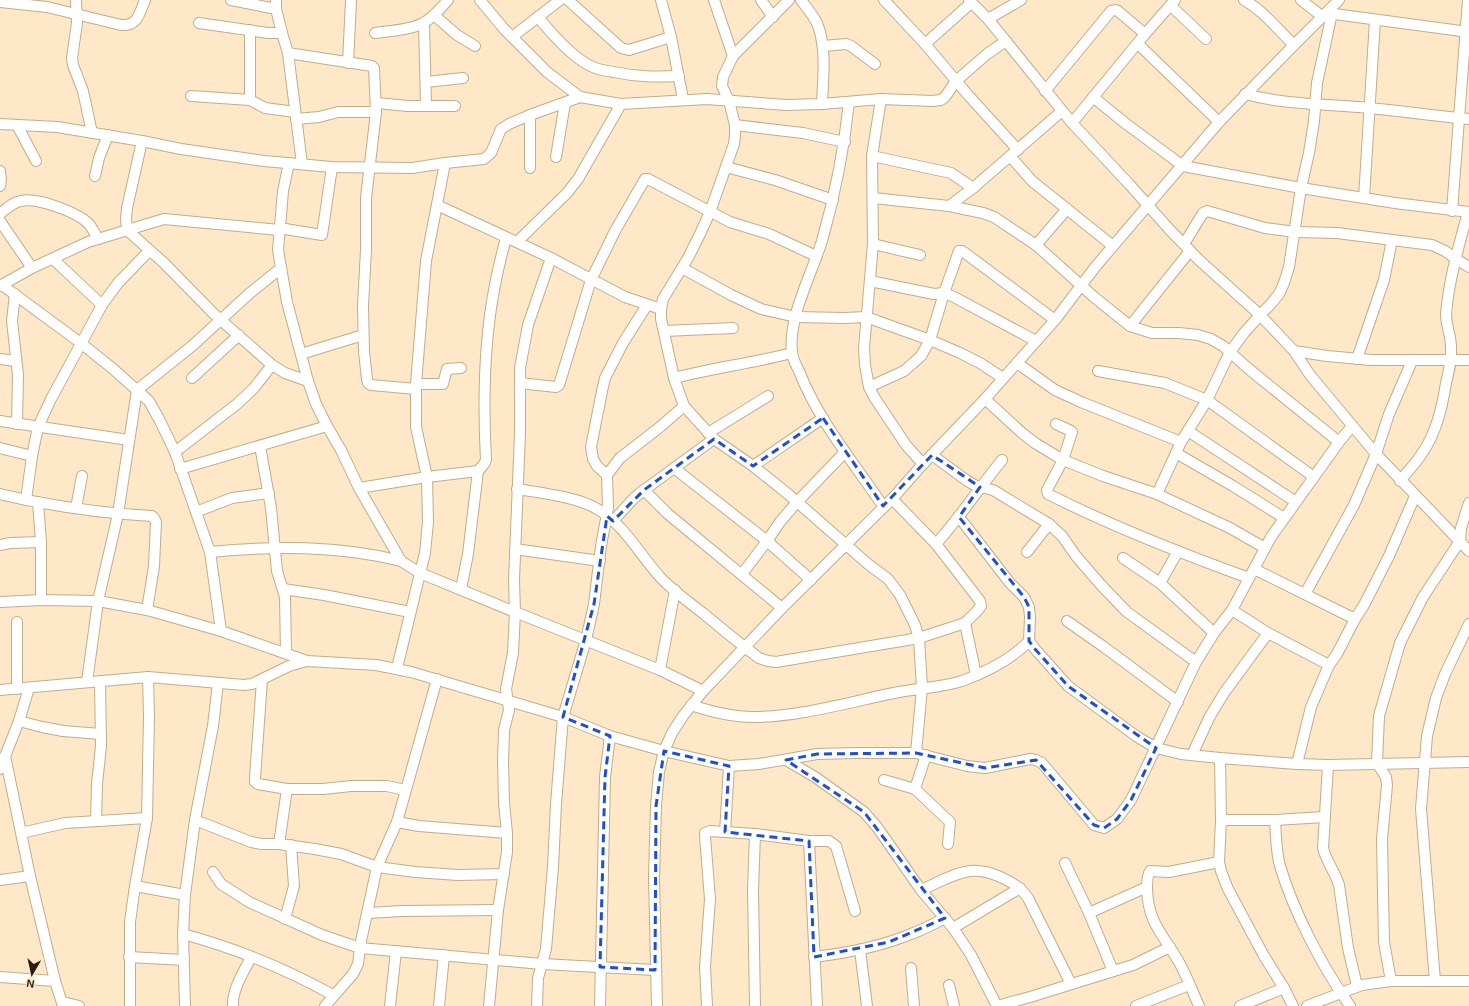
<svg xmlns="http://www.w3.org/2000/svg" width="1469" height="1006" viewBox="0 0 1469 1006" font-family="Arial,sans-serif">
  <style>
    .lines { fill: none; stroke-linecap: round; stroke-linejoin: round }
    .minor-casing { stroke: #c1ac8d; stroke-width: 12 }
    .minor { stroke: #fff; stroke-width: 10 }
    .marked { fill: none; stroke: #1d4ed8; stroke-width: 3; stroke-dasharray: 8 5; stroke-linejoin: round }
  </style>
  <rect width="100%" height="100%" fill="#fee8c7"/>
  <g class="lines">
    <g class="minor-casing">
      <g id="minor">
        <path d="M 76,0 L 77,23 L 72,58 L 73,65 L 83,91 L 92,133"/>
        <path d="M 231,0 L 276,9"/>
        <path d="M 276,0 L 276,9 L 282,33 L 288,53 L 302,164"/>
        <path d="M 480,0 L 504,29 L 547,72 L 580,97 L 621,104 L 707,99 L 786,105 L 822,104 L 881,99 L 933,101 L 941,100 L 945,97 L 956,81 L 987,54 L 1006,41"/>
        <path d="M 568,0 L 621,48 L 629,50 L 671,37"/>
        <path d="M 661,0 L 671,37 L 683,99"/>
        <path d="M 714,0 L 733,56"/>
        <path d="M 761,0 L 773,17"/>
        <path d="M 789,0 L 733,56 L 723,77 L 722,86 L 729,101 L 735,125 L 735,136 L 734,144 L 710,212 L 700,234 L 688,258 L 663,299 L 661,309 L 661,319 L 674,378 L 684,406 L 714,439 L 753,466 L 788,494 L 868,564 L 888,579 L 900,595 L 915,625 L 919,638 L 922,688 L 916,753"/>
        <path d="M 801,0 C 806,7 813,15 817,23 C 827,48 823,78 822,104"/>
        <path d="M 884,0 L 925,44 L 968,95 L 1018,150"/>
        <path d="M 969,0 L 988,19 L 1072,123 L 1129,184 L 1169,229 L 1199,260 L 1260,315 L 1294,351 L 1310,375 L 1376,454 L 1469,551"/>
        <path d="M 1244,0 C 1264,11 1277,29 1294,45"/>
        <path d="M 1301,0 L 1323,17"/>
        <path d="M 0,2 L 47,7 L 121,25 C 138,26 139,14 145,0"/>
        <path d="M 1170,5 L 1206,39"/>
        <path d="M 1327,13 L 1469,32"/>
        <path d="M 434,15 L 457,35 L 475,46"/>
        <path d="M 538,17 C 551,33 573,59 593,67 C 599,70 607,71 614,72 C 638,77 654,77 679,76"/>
        <path d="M 988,19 L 1021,0"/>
        <path d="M 199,23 L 268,33 L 282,33"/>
        <path d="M 424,23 L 426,106"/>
        <path d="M 250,30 L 250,100 L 265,108 L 295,112"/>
        <path d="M 375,33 C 389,31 411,30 423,23 C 433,18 441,8 448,0"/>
        <path d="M 512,37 L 560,0"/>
        <path d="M 925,44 L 971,3"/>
        <path d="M 1138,44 L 1219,122"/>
        <path d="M 823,46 L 846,44 L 851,46 L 875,64"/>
        <path d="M 288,53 L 372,66 L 374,68 L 376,112 L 366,198 L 366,250 L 363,306 L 364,352 L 367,379 L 368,383 L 371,385 L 416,389"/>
        <path d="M 348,63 L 351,0"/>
        <path d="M 426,82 L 463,78"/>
        <path d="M 1045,91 L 1111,11 L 1115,10 L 1118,11 L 1145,34"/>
        <path d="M 1245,94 C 1286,105 1328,104 1369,108 C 1403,111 1436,116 1469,119"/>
        <path d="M 191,96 L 250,100"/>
        <path d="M 1093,97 L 1125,123 L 1183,166 L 1301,188 L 1395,203 L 1469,212"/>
        <path d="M 881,99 L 872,156 L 873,244 L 864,348 L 865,365 L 869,387 L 874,397 L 906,445 L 923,464"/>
        <path d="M 849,102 C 844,150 835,195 822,241 C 812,273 788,318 792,351 C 792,358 796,365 799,371 C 818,420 854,463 883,506"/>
        <path d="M 377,103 L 408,106 L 455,106"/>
        <path d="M 296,119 L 319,117 L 338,112 L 376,112"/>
        <path d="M 1072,123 L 1145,34 L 1175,0"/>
        <path d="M 0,124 L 57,127 L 142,141 L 181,149 L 264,161 L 332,167 L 412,168 L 445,163 L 484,159 L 491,153 L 501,129 L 509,124 L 530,115 L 580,97"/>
        <path d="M 17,125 L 36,161"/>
        <path d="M 735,125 L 803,133 L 845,142"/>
        <path d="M 142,141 L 127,208 L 126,219 L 127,230 L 164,263 L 214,314 L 272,365 L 285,373 L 308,381"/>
        <path d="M 872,156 L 951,173 L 973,188"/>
        <path d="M 1010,156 L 1032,181 L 1113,246"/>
        <path d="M 556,157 L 565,103"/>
        <path d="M 289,163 L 283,191 L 278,250 L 287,302 L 308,381 L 316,404 L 327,426 L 341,450 L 359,488 L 401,561 L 420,573 L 515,612 L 660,670 L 703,691"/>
        <path d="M 726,167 L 775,180 L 833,200"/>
        <path d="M 530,168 L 530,115"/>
        <path d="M 0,171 L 1,179 L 0,186"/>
        <path d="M 95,176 L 99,158 L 108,135"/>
        <path d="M 873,198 L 949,206 L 983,213 L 994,217 L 1036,245 L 1094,297 L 1130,326 L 1152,333 L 1179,333 L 1198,335 L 1211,339 L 1223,346 L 1250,370 L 1339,442"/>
        <path d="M 1364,198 L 1375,20"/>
        <path d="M 437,205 L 551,258 L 625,297 L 661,309"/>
        <path d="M 949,206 L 973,188 L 1062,111"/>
        <path d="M 1452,211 L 1468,0"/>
        <path d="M 0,214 C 6,209 13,202 21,201 C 37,197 76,212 88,223 C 92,227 95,234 98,239"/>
        <path d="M 0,221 L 32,268"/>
        <path d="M 279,228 L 322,235 L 332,167"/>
        <path d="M 517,242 L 567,193 L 578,179 L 621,104"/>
        <path d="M 873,244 L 920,255"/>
        <path d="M 1184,244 L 1203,213 L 1207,211 L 1265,228 L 1295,232 L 1337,233 L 1432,245 L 1445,251 L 1456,259 L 1469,267"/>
        <path d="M 1036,245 L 1067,209"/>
        <path d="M 53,259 L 102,305"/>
        <path d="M 682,268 L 731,295 L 761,309 L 796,317 L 844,318 L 866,317 L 930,340 L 958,352 L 980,363 L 1003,378"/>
        <path d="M 870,281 L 934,294 L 944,293 L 954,297 L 1036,341"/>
        <path d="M 2,285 L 82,344 L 112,368 L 149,401 L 160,421 L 175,452 L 210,552 L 221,631"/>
        <path d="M 0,286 L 32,268 L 88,242 L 164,219 L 279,230"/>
        <path d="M 15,294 L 12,321 L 18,375 L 17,424"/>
        <path d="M 1130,326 L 1190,251"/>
        <path d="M 664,331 L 733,328"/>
        <path d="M 1294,351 L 1327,356 L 1371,360 L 1469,360"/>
        <path d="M 301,354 L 363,335"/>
        <path d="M 0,359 L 16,361"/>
        <path d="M 1357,359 L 1384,280 L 1392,240"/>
        <path d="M 1017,363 L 1055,390 L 1081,402 L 1181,442"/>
        <path d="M 1098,371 L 1165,383 L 1207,400 L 1314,477"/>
        <path d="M 192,378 L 239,335"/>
        <path d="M 674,378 C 713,368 753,363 792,353"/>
        <path d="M 520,383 L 556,387 L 559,385 L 591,280 L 615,231 L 645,179 L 648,179 L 730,222 L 769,234 L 816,256"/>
        <path d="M 416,384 L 443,384 L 447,369 L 461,368"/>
        <path d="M 869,387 L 904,371 L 921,356 L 930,340 L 944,293 L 959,251 L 962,251 L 965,253 L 1055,320"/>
        <path d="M 985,399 L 1022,433 L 1035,443 L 1063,460 L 1103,476 L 1157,494 L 1230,528 L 1265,548"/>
        <path d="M 0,421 L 129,440"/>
        <path d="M 1056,424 L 1071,431 L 1072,432 L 1063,460 L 1047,490 L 1048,494 C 1113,527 1180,553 1249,578"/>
        <path d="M 1188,431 L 1296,502"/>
        <path d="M 708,433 L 768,396"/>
        <path d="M 260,446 L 271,508 L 277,571 L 285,597 L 286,653"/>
        <path d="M 0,448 L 32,456"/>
        <path d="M 175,452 L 237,404 L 254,388 L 272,365"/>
        <path d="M 1176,453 L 1233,486 L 1284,518"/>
        <path d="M 932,455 L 966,480 L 976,486 L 993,490 L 1049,524 L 1062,536 L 1076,556 L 1101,585 L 1127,612 L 1196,662"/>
        <path d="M 753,466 L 823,418"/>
        <path d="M 674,468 L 767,541 L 811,580"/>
        <path d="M 180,469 L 327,426"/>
        <path d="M 607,475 L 597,466 L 593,459 L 591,447 L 602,391 L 605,378 L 623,343 L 647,305"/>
        <path d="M 1400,481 C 1407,472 1415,464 1421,455 C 1436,434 1442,408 1446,383 C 1449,371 1452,359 1451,347 C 1451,336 1446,325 1446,314 C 1449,279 1459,245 1468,212"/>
        <path d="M 359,488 L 427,477 L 478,471"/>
        <path d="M 517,489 C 541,493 579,497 599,510 C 625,526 640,555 660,577 C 673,591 689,602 704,614 C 722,629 740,644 759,658 L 768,661 L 776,662 L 919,638 L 965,623 L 978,610 L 981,606 L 980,601 L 936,544 L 892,499"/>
        <path d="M 644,490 L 668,514 L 782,608"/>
        <path d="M 0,494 C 50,506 101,513 152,516 L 154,518 L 156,522 L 154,566 L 147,610"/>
        <path d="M 1157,494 L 1181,442 L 1207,400 L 1230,352 L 1244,333 L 1260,315 L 1270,305 L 1279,294 L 1284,283 L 1289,267 L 1301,188 L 1309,153 L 1314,121 L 1317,83 L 1332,13"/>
        <path d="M 26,500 L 32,456 L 38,427 L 51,399 L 102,305 L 118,283 L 149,251"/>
        <path d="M 38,502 L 41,542 L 41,600"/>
        <path d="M 76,508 L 82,476"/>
        <path d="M 196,512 L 232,498 L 269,493"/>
        <path d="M 959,517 L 1010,583 L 1024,597 L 1029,607 L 1030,617 L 1029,641 L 1035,649 L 1068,686 L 1136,736 L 1156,748 L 1181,754 L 1220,758 L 1297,764 L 1328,765 L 1469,762"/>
        <path d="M 613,521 L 634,498 L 644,490 L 714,439"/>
        <path d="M 936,544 C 960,517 980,487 1002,460"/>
        <path d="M 0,545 L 10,543 L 41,542"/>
        <path d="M 515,549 L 600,561"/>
        <path d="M 210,552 C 274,546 338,545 401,561"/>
        <path d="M 1027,552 L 1049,524"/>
        <path d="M 1123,558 L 1160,583 L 1214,633"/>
        <path d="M 1254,569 L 1355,619"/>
        <path d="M 742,574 L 767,541 L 780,522 L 797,502 L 845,452"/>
        <path d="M 1160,583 L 1178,551"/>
        <path d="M 283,589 L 324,595 L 410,612"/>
        <path d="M 461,589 L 468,554 L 478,471 L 484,464 L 486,460 C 483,404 484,340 495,285 C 498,269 502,253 506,238"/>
        <path d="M 1305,594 L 1354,505 L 1376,454 L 1389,414 L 1412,361"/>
        <path d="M 0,602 L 41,600 L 98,601 L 147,610 L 221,631 L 307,661 L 376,665 L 411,672 L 563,717 L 610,736 L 664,751 L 729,766 L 759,764 L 817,754 L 855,753 L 916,753 L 967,766 L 985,768 L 1030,759 L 1036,760 L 1042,763 L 1094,825 L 1104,828 L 1117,819 L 1131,800 L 1196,662 L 1214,633 L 1232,610 L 1271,537 L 1339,442 L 1352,426"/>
        <path d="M 1232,610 L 1268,633 L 1329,665"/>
        <path d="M 1067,621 L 1104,647 L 1178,702"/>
        <path d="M 17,622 L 17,689"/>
        <path d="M 965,623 L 976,675"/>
        <path d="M 397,668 L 425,553 L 428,522 L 427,477 L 416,427 L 416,384 L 426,261 L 445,163"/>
        <path d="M 660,670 L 675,590"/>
        <path d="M 262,680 L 255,778 L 255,782 L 258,784 L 287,789 L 323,789 L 351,786 L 387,786 L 405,790"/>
        <path d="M 87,682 L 98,601 L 118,514 L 137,390 L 192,346 L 250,293 L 281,268"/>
        <path d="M 0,690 L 148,677 L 244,685 L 252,684 L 289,666 L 307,661"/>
        <path d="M 691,705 C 712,712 732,717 753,717 C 799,717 849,702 894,693 C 916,688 940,688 962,681 C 986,672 1012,659 1029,641"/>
        <path d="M 19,721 L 42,727 L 63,731 L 101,734"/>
        <path d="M 926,755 L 915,789 L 950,822 L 948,844"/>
        <path d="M 1192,755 L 1209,718 L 1224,693 L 1268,633"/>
        <path d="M 5,756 L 30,876 L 55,981 L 63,1006"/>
        <path d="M 1220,758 L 1221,820 L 1219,862 L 1221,871 L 1228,889 L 1264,956 L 1284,988 L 1293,1006"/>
        <path d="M 786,760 L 815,777 L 864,812 L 877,827 L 921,890 L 953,928 L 971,955 L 997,1006"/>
        <path d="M 1297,764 L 1311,707 L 1329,665 L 1337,654 L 1355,619 L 1364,605 L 1389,556 L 1415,496"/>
        <path d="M 1328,765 L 1323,848 C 1326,861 1335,872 1339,885 L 1348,948 L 1357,986"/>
        <path d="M 0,769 L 19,721 L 29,688"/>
        <path d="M 884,780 L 915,789"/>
        <path d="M 195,820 L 251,842 L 262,844 L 279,844 L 315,849 L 341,854 L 377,867 L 415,872 L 458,875 L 504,874"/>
        <path d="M 1221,820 L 1275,820 L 1324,817"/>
        <path d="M 1275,820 C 1276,835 1276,852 1280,866 C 1294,913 1322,966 1350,1006"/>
        <path d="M 96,821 L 97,784 L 101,746 L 100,681"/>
        <path d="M 397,822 L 419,826 L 507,833"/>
        <path d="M 725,832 L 729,766"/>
        <path d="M 21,833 L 65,823 L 147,818"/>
        <path d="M 755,834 L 753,890 L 755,1006"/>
        <path d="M 809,841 L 829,841 L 836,846 L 855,911"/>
        <path d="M 279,844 L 287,789"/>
        <path d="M 1065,863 L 1089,913"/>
        <path d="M 213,872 L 221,884 L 249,902 L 322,935 L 360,948 L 542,964 L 655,970"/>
        <path d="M 0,880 L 30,876"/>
        <path d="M 135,886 L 185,895"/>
        <path d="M 921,890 C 935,884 950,875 965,872 C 985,867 1017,881 1028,898 L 1071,984"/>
        <path d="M 368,913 L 402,911 L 498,910"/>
        <path d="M 285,919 L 294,886 L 291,845"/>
        <path d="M 953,928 L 1020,888"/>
        <path d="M 183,934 C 235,948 286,969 333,995"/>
        <path d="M 860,950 L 867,1006"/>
        <path d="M 129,957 L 184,960"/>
        <path d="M 814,957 C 847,953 880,947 911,934 C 922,930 934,924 945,918"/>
        <path d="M 911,968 L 914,1006"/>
        <path d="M 1113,971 L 1089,913 L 1147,887"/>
        <path d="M 0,977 L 55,981"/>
        <path d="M 1391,981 L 1384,942 L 1383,895 L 1382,839 L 1387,785 L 1386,777 L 1377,763 L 1379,716 L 1400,643 L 1423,597 L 1460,541 L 1461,528 L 1469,503"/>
        <path d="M 1435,981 L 1421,809 L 1427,736 L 1436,698 L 1445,674 L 1469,624"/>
        <path d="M 949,985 L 954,1006"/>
        <path d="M 63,1002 L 79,1006"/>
        <path d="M 130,1006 L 130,922 L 135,886 L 147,818 L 149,716 L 148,677"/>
        <path d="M 185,1006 L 183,934 L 185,895 L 195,820 L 213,726 L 218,683"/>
        <path d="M 233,1006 C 232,989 244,972 251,957"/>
        <path d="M 325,1006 L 353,974 L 358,964 L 361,941 L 377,867 L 397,822 L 437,679"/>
        <path d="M 390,1006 L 396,951"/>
        <path d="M 439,1006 L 444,955"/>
        <path d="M 489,1006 L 498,910 L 507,852 L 507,833 L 504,803 L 503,761 L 504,730 L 509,710 L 506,689 L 513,653 L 515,612 L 514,580 L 520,434 L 520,368 L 528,325 L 551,258"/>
        <path d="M 537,1006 L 538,978 L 546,949 L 553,867 L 556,804 L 563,717 L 586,640 L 594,604 L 601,546 L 608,508 L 607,475 L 620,458 L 660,427 L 684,406"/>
        <path d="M 600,1006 L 605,777 L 610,736"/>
        <path d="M 657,1006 L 654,877 L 656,806 L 659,772 L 664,751 L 672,733 L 683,716 L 703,691 L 782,608 L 892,499 L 923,464 L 985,399 L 1055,320 L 1096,266 L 1219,122 L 1294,45 L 1339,0"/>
        <path d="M 707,1006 L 705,967 L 710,899 L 705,836 L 705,833 L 710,831 L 755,834 L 809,841 L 817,1006"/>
        <path d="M 997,1006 L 1030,997 L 1133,965 L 1170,947"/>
        <path d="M 1136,1006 L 1189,985"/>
        <path d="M 1199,1006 C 1193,992 1187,977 1180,964 C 1164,935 1148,924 1147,889 C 1147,883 1147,875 1150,871 L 1169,872 L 1219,862"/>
        <path d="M 1240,1006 L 1284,988"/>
        <path d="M 1307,1006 L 1362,985 L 1391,981 L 1469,981"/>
      </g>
    </g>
    <use href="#minor" class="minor"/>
  </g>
  <path class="marked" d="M 823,418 L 883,506 L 932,455 L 980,487 L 959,517 L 1024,597 L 1029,607 L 1029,641 L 1035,649 L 1068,686 L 1156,748 L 1131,800 L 1117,819 L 1104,828 L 1094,825 L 1036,760 L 985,768 L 916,753 L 817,754 L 786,760 L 864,812 L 945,918 L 889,942 L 814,957 L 809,841 L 725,832 L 729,766 L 664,751 L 656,806 L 655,970 L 600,967 L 605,777 L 610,736 L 563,717 L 594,604 L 607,516 L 613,521 L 644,490 L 714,439 L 753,466 Z"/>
  <g transform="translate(32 974) rotate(189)" stroke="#fee8c7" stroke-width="3" paint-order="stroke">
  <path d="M0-3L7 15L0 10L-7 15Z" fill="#261e12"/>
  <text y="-6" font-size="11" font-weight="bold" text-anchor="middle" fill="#261e12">N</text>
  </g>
</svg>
